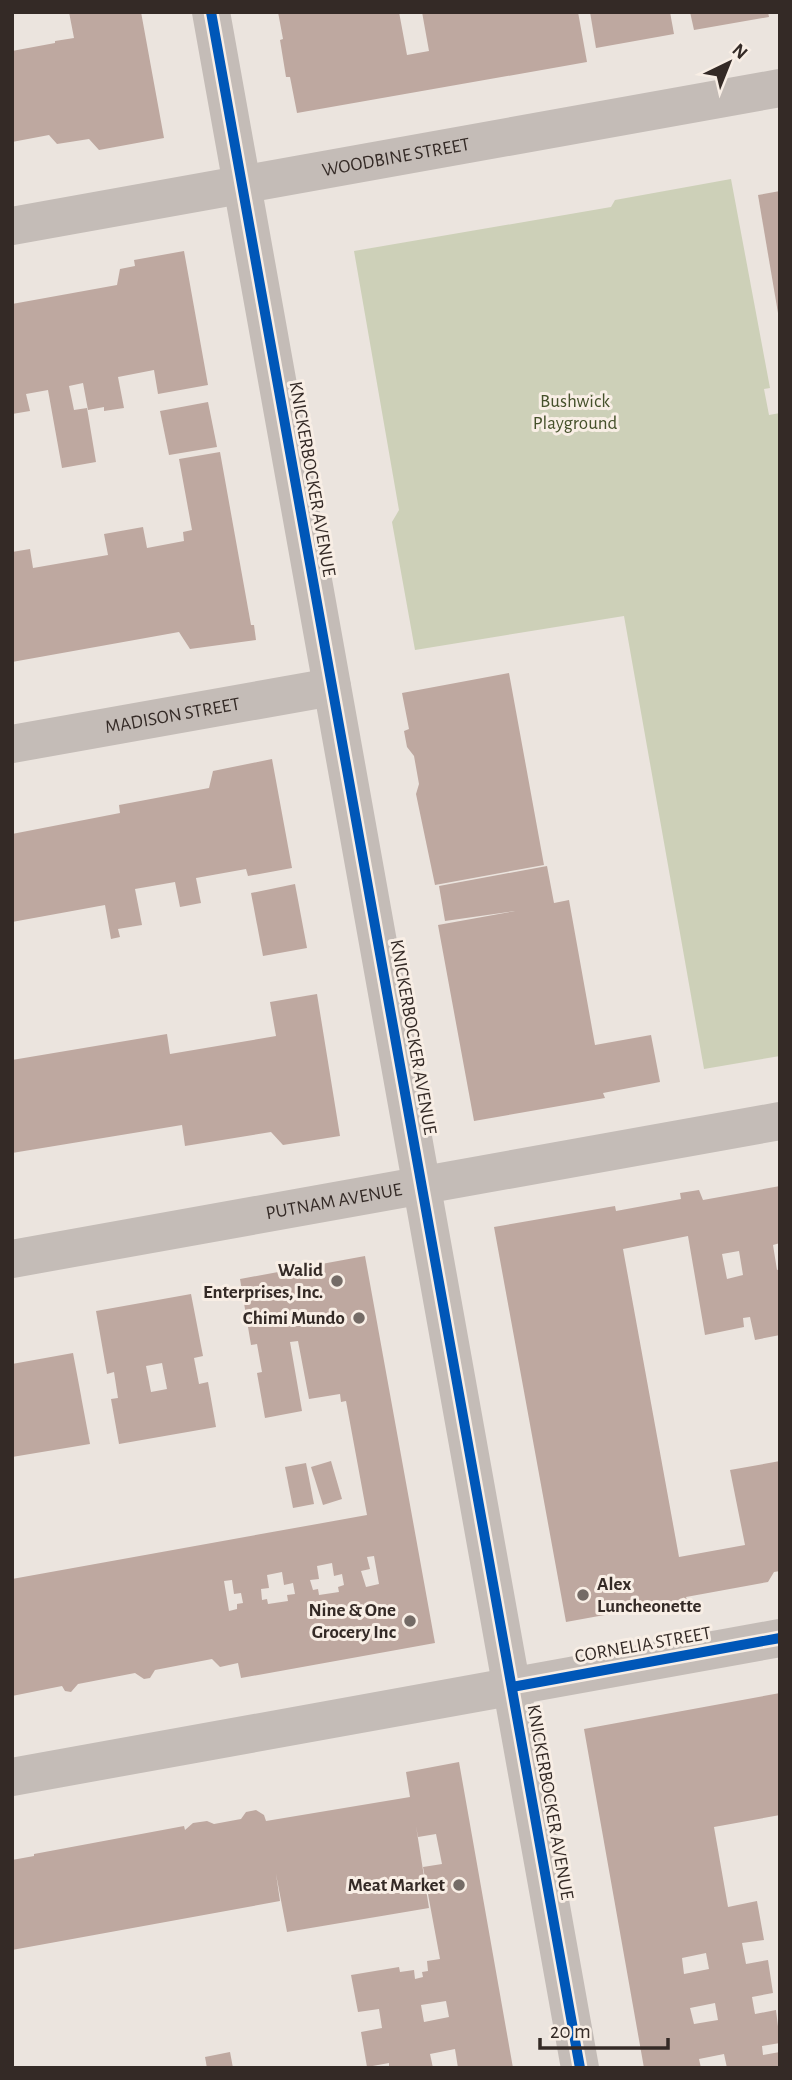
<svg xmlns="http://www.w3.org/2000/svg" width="792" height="2080" viewBox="0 0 792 2080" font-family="'Alegreya Sans',sans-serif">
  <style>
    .green { fill: #cdd0b8 }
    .building { fill: #bea8a0; fill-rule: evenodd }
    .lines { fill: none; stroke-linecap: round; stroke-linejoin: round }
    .minor { stroke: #c4bcb7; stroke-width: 38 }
    .cycleway-casing { stroke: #f8eee5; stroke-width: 15 }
    .cycleway { stroke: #0057b8; stroke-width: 10 }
    .poi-dot { fill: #746b66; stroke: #f8eee5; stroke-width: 2.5 }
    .labels { text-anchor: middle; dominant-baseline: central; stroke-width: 6; stroke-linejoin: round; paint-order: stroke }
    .street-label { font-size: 19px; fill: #342a26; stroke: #f8eee5 }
    .park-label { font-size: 19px; fill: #45512b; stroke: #f8eee5 }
    .poi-label { font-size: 19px; font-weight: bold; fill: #342a26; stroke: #f8eee5; text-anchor: end }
  </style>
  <rect width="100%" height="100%" fill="#ebe4de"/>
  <path class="green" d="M 731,179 L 770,388 L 764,389 L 769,415 L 780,413 L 780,1056 L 704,1069 L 624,616 L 415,650 L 392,522 L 399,510 L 354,251 L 611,207 L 615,200 Z"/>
  <g class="building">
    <path d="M 69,12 L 141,12 L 164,138 L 99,150 L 89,139 L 57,144 L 49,135 L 12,142 L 12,51 L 55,43 L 55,41 L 74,38 Z"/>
    <path d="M 278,12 L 399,12 L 407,55 L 429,51 L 422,12 L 578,12 L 587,62 L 297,113 L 290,77 L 286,77 L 280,40 L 283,39 Z"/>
    <path d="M 590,12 L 670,12 L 674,34 L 596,48 Z"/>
    <path d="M 690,12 L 768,12 L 769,17 L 694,30 Z"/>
    <path d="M 780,191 L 780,313 L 778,313 L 758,195 Z"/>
    <path d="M 184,251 L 208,385 L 158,394 L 154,370 L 118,377 L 124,408 L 104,411 L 104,407 L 88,410 L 83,383 L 69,386 L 74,410 L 87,408 L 96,462 L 62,468 L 48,390 L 26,394 L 30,411 L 12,414 L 12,304 L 117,285 L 120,269 L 135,266 L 134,260 Z"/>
    <path d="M 208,402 L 217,447 L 169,455 L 160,411 Z"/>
    <path d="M 220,452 L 251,625 L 254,625 L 256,640 L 190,649 L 179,632 L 12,662 L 12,552 L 30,549 L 33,568 L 108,555 L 104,534 L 143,527 L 147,548 L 184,541 L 183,532 L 192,530 L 179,459 Z"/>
    <path d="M 509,673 L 544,865 L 435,885 L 416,794 L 419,784 L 414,756 L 407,747 L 404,731 L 409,729 L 402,693 Z"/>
    <path d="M 272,759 L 292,868 L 248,876 L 246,869 L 196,878 L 201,903 L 180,907 L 175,882 L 135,889 L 142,925 L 118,929 L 120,937 L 111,939 L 105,905 L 12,922 L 12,834 L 120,813 L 119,805 L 209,788 L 213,771 Z"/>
    <path d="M 547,866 L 554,903 L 569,900 L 595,1045 L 651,1035 L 660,1082 L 603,1093 L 605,1098 L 474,1121 L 438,925 L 515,911 L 445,921 L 439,886 Z"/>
    <path d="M 295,884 L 307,948 L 263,956 L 251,893 Z"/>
    <path d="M 317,994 L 340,1136 L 283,1145 L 271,1132 L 185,1146 L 182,1125 L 12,1153 L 12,1060 L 167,1034 L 170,1054 L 276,1036 L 270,1002 Z"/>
    <path d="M 780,1186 L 780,1243 L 773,1245 L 777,1270 L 780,1269 L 780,1335 L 755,1340 L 750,1317 L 743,1318 L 744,1327 L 705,1335 L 688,1236 L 623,1249 L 679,1557 L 745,1545 L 730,1470 L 780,1461 L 780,1571 L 774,1572 L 768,1582 L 686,1597 L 687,1600 L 566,1622 L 494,1227 L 615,1206 L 616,1211 L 681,1199 L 680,1193 L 699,1190 L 703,1200 ZM 739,1251 L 743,1275 L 727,1279 L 722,1254 Z"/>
    <path d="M 365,1256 L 435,1643 L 241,1678 L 238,1663 L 220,1667 L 212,1659 L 155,1670 L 150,1678 L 144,1679 L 135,1673 L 78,1684 L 71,1692 L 65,1691 L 62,1686 L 12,1696 L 12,1579 L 367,1515 L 346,1401 L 341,1402 L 340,1394 L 309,1399 L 298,1341 L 290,1342 L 302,1411 L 265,1418 L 257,1373 L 262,1372 L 257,1344 L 251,1345 L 240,1279 ZM 374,1556 L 379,1584 L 366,1587 L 361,1571 L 370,1569 L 367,1557 ZM 332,1563 L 334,1576 L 342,1574 L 344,1585 L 338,1587 L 339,1592 L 319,1595 L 318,1589 L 313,1590 L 310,1580 L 319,1579 L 317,1566 ZM 282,1572 L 284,1585 L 293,1583 L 295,1594 L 287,1595 L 288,1601 L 268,1604 L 267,1599 L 262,1600 L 261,1589 L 269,1588 L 267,1575 ZM 232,1580 L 234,1594 L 241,1593 L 243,1603 L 237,1604 L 237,1609 L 229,1611 L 224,1581 Z"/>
    <path d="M 191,1294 L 203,1356 L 194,1358 L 199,1384 L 208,1382 L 216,1427 L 119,1444 L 111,1399 L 118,1398 L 114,1372 L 107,1374 L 96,1311 ZM 162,1363 L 167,1389 L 151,1392 L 146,1366 Z"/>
    <path d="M 73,1353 L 90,1444 L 12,1457 L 12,1364 Z"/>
    <path d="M 331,1461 L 342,1499 L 323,1505 L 311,1467 Z"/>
    <path d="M 306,1463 L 314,1504 L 293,1508 L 285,1467 Z"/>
    <path d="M 780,1693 L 780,1815 L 714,1827 L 728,1907 L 757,1901 L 764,1940 L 742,1943 L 746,1964 L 768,1960 L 773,1993 L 752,1997 L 755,2014 L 776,2010 L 780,2043 L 762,2046 L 763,2055 L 780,2052 L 780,2068 L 727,2068 L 724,2054 L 699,2059 L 701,2068 L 644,2068 L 584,1729 ZM 706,1953 L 709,1969 L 684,1974 L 682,1958 ZM 715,2003 L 718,2020 L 694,2024 L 690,2008 Z"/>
    <path d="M 459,1762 L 513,2068 L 458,2068 L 455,2049 L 430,2054 L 433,2068 L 389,2068 L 389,2063 L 367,2067 L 361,2032 L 382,2028 L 379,2009 L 358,2012 L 351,1975 L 399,1967 L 400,1972 L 414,1970 L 415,1979 L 423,1977 L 422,1972 L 428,1971 L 427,1961 L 440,1959 L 423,1867 L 442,1864 L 436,1834 L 418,1837 L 416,1826 L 429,1908 L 287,1932 L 276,1874 L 280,1901 L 12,1950 L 12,1860 L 34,1856 L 34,1854 L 184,1826 L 185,1830 L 193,1823 L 207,1821 L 214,1824 L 241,1819 L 246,1812 L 256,1810 L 264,1815 L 266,1821 L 410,1797 L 406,1772 ZM 446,2001 L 449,2017 L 424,2022 L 421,2005 Z"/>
    <path d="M 230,2052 L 233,2068 L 207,2068 L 205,2057 Z"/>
  </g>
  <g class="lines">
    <g class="minor">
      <path d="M 211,12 L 580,2068"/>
      <path id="s1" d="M 12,226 L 780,88"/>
      <path id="s2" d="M 12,744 L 332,687"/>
      <path id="s3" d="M 12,1259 L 780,1121"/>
      <path d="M 12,1777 L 780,1638"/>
    </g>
    <g class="cycleway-casing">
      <g id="cycleway">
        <path d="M 211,12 L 580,2068"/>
        <path d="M 512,1687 L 780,1638"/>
      </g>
    </g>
    <use href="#cycleway" class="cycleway"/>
  </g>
  <g class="poi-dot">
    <circle cx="337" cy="1281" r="7"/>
    <circle cx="359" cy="1318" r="7"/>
    <circle cx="583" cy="1595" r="7"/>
    <circle cx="410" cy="1621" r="7"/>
    <circle cx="459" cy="1885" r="7"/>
  </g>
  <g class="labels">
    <g class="street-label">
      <text stroke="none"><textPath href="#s1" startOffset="390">WOODBINE STREET</textPath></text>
      <text transform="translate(312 479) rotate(80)">KNICKERBOCKER AVENUE</text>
      <text stroke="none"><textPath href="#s2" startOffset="163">MADISON STREET</textPath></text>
      <text transform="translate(413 1037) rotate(80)">KNICKERBOCKER AVENUE</text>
      <text stroke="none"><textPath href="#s3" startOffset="327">PUTNAM AVENUE</textPath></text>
      <text transform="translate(643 1645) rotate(-10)">CORNELIA STREET</text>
      <text transform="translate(550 1802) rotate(80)">KNICKERBOCKER AVENUE</text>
    </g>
    <g class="park-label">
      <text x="575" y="401">Bushwick<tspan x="575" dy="22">Playground</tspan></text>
    </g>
    <g class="poi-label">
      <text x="323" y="1270">Walid<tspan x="323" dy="22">Enterprises, Inc.</tspan></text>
      <text x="345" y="1318">Chimi Mundo</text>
      <text x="597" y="1584" text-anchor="start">Alex<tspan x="597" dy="22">Luncheonette</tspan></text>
      <text x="396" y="1610">Nine &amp; One<tspan x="396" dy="22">Grocery Inc</tspan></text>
      <text x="445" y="1885">Meat Market</text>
    </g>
  </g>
  <rect width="792" height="2080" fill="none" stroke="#342a26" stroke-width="28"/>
  <g transform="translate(729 63) rotate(43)" stroke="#f8eee5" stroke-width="5" paint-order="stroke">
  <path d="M0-5L12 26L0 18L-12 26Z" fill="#342a26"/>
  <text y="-10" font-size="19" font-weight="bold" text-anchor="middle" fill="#342a26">N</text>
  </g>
  <path d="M540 2038v10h128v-10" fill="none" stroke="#342a26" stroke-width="3.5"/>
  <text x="550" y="2038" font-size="21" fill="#342a26" stroke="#f8eee5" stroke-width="5" paint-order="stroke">20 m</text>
</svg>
